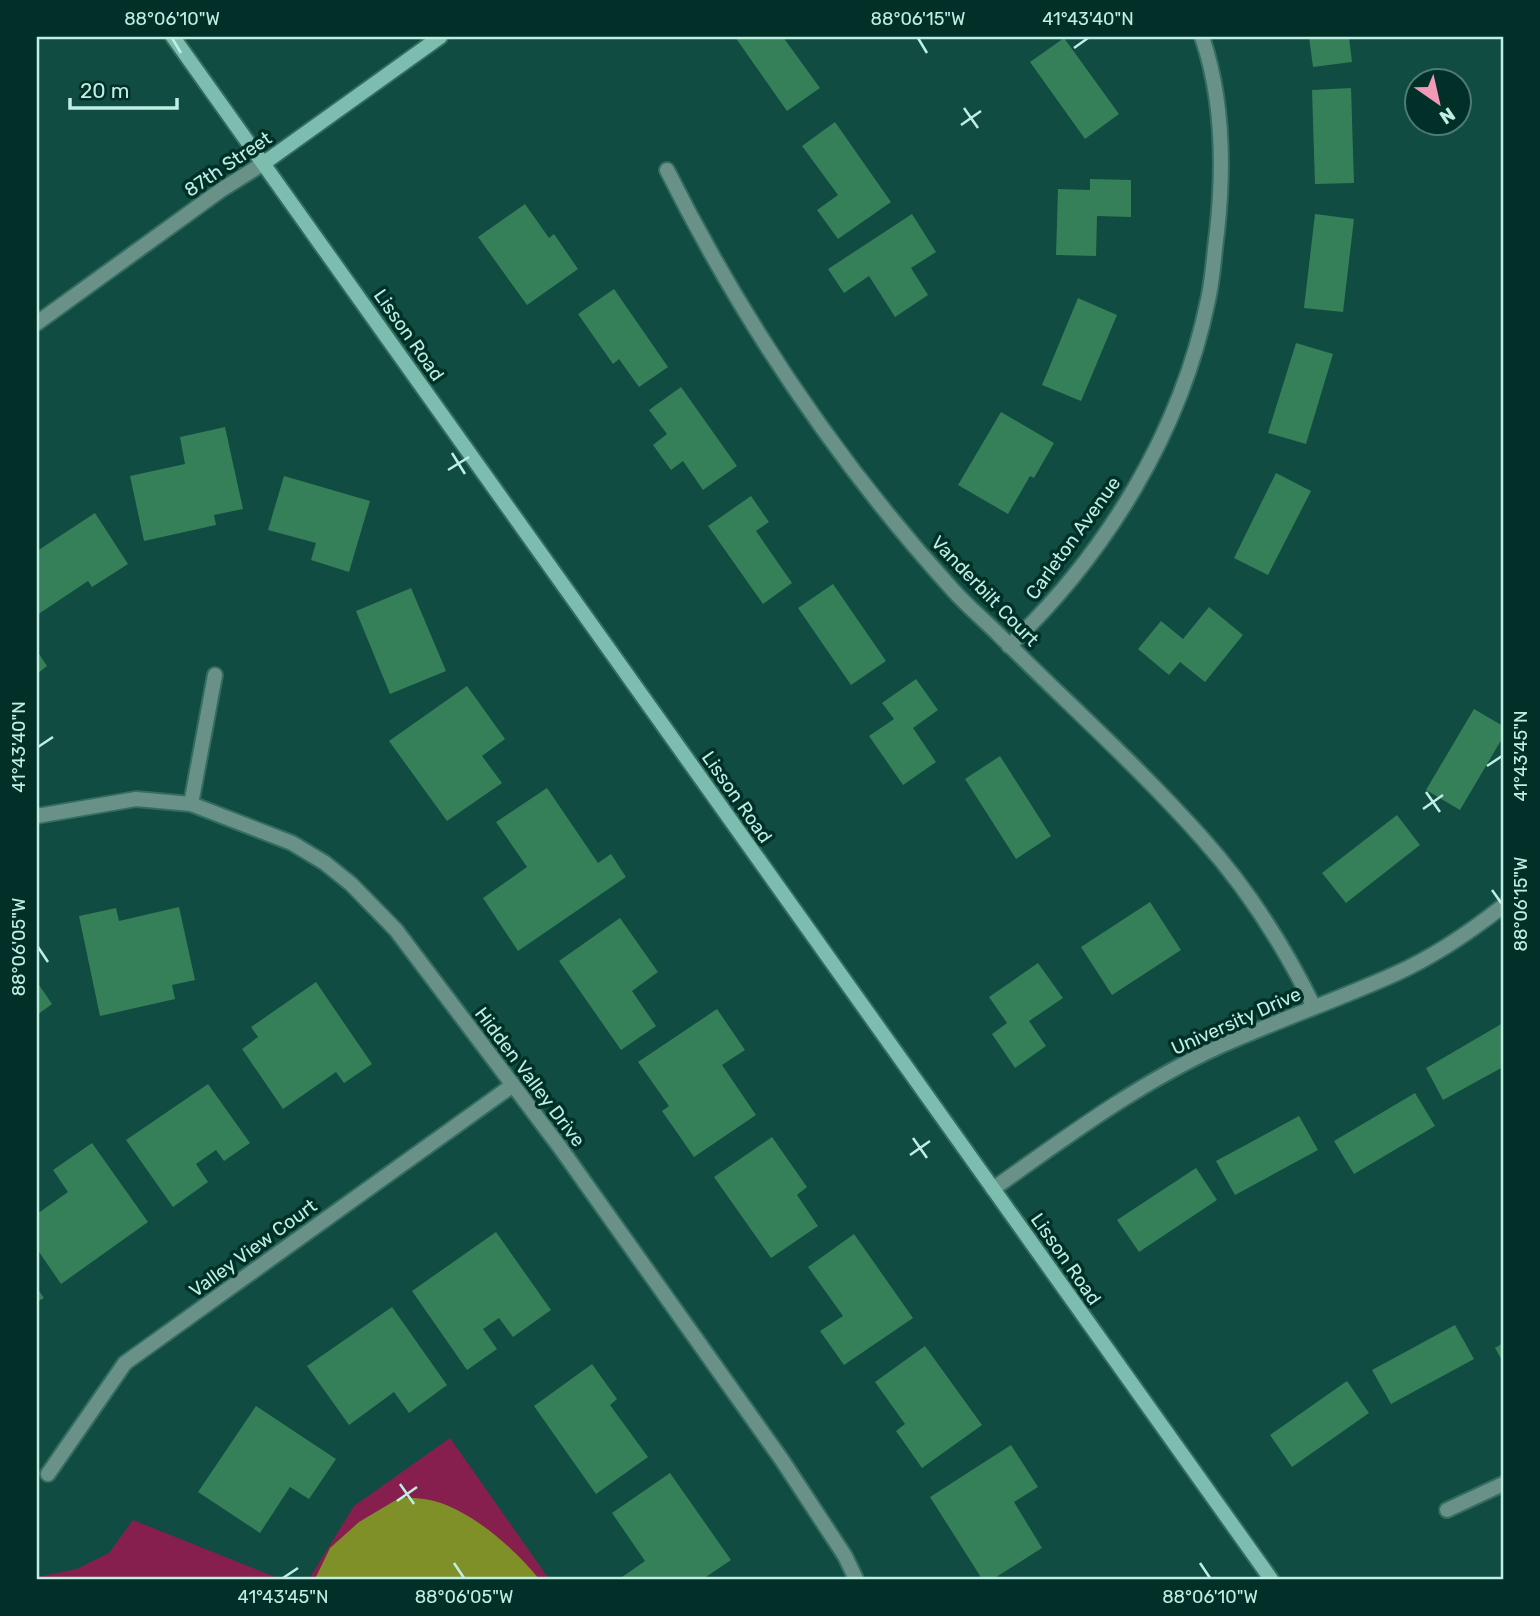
<svg xmlns="http://www.w3.org/2000/svg" width="1540" height="1616" viewBox="0 0 1540 1616" font-family="Rubik,sans-serif">
  <style>
    .green { fill: #871f4e }
    .water { fill: #7f9028 }
    .building { fill: #357f59 }
    .lines { fill: none; stroke-linecap: round; stroke-linejoin: round }
    .street-casing { stroke: #336c61; stroke-width: 18 }
    .secondary-casing { stroke: #336c61; stroke-width: 18 }
    .street { stroke: #699187; stroke-width: 14 }
    .secondary { stroke: #7dbdaf; stroke-width: 14 }
    .ticks { fill: none; stroke: #bfeee3; stroke-width: 2.5 }
    .labels { text-anchor: middle; dominant-baseline: central; stroke-width: 7; stroke-linejoin: round; paint-order: stroke }
    .street-label { font-size: 19px; fill: #bfeee3; stroke: #003028 }
    .neatline { fill: none; stroke: #bfeee3; stroke-width: 2.5 }
    .ticks-label { font-size: 18px; text-anchor: middle; fill: #bfeee3 }
  </style>
  <rect width="100%" height="100%" fill="#104c41"/>
  <g class="green">
    <path d="M 450,1438 L 549,1579 L 309,1579 L 354,1506 Z"/>
    <path d="M 133,1520 L 280,1579 L 37,1579 L 37,1577 L 77,1569 L 109,1553 Z"/>
  </g>
  <path class="water" d="M 401,1497 C 411,1498 423,1498 434,1501 C 472,1511 515,1549 539,1579 L 315,1579 L 330,1548 L 359,1522 Z"/>
  <g class="building">
    <path d="M 735,37 L 783,37 L 820,88 L 787,111 Z"/>
    <path d="M 1309,37 L 1349,37 L 1352,62 L 1313,67 Z"/>
    <path d="M 1064,38 L 1119,114 L 1085,139 L 1030,62 Z"/>
    <path d="M 1351,88 L 1354,183 L 1315,184 L 1312,90 Z"/>
    <path d="M 835,122 L 891,202 L 838,239 L 817,210 L 838,195 L 802,146 Z"/>
    <path d="M 1090,179 L 1131,180 L 1131,217 L 1097,216 L 1096,256 L 1056,255 L 1058,189 L 1090,190 Z"/>
    <path d="M 525,204 L 549,238 L 554,234 L 578,269 L 527,305 L 478,237 Z"/>
    <path d="M 912,214 L 936,252 L 911,268 L 928,295 L 895,317 L 869,276 L 844,293 L 828,269 Z"/>
    <path d="M 1315,214 L 1354,219 L 1343,312 L 1304,308 Z"/>
    <path d="M 614,289 L 668,367 L 639,387 L 619,359 L 613,364 L 578,314 Z"/>
    <path d="M 1078,298 L 1117,315 L 1081,401 L 1042,385 Z"/>
    <path d="M 1296,343 L 1333,354 L 1306,444 L 1268,433 Z"/>
    <path d="M 681,387 L 737,466 L 703,490 L 683,461 L 671,470 L 653,445 L 667,434 L 649,410 Z"/>
    <path d="M 1001,412 L 1054,443 L 1034,478 L 1030,476 L 1008,514 L 958,485 Z"/>
    <path d="M 225,427 L 243,509 L 214,515 L 216,525 L 144,541 L 130,476 L 185,464 L 180,437 Z"/>
    <path d="M 1276,473 L 1311,491 L 1268,575 L 1234,558 Z"/>
    <path d="M 284,476 L 370,501 L 349,572 L 311,560 L 316,543 L 268,530 Z"/>
    <path d="M 751,496 L 769,522 L 756,531 L 792,583 L 763,604 L 708,526 Z"/>
    <path d="M 95,513 L 128,564 L 92,587 L 88,581 L 37,615 L 37,551 Z"/>
    <path d="M 833,584 L 886,661 L 851,685 L 798,608 Z"/>
    <path d="M 411,588 L 446,671 L 390,694 L 356,611 Z"/>
    <path d="M 1209,607 L 1243,635 L 1205,682 L 1180,662 L 1169,675 L 1138,649 L 1161,621 L 1183,639 Z"/>
    <path d="M 37,651 L 47,666 L 37,674 Z"/>
    <path d="M 916,679 L 938,710 L 913,728 L 936,762 L 903,785 L 869,736 L 894,719 L 882,703 Z"/>
    <path d="M 467,686 L 505,739 L 482,756 L 502,783 L 447,821 L 389,741 Z"/>
    <path d="M 1474,709 L 1503,726 L 1503,737 L 1460,810 L 1426,790 Z"/>
    <path d="M 1000,756 L 1051,836 L 1016,859 L 965,779 Z"/>
    <path d="M 547,788 L 598,863 L 611,854 L 626,877 L 518,951 L 483,898 L 527,867 L 496,822 Z"/>
    <path d="M 1397,815 L 1420,845 L 1346,903 L 1322,873 Z"/>
    <path d="M 1150,902 L 1181,950 L 1112,995 L 1081,947 Z"/>
    <path d="M 179,907 L 195,980 L 172,985 L 175,999 L 100,1016 L 79,916 L 116,908 L 119,921 Z"/>
    <path d="M 620,918 L 658,972 L 632,991 L 656,1026 L 621,1050 L 559,961 Z"/>
    <path d="M 1038,963 L 1063,998 L 1029,1021 L 1046,1046 L 1015,1068 L 992,1034 L 1007,1023 L 989,997 Z"/>
    <path d="M 37,982 L 52,1004 L 37,1015 Z"/>
    <path d="M 316,982 L 372,1064 L 344,1083 L 336,1072 L 283,1109 L 242,1049 L 258,1037 L 251,1027 Z"/>
    <path d="M 717,1009 L 745,1050 L 722,1065 L 756,1115 L 694,1157 L 662,1111 L 669,1106 L 638,1062 Z"/>
    <path d="M 1503,1023 L 1503,1067 L 1443,1100 L 1426,1068 Z"/>
    <path d="M 208,1084 L 250,1143 L 224,1161 L 216,1150 L 196,1164 L 208,1182 L 173,1207 L 126,1140 Z"/>
    <path d="M 1415,1093 L 1435,1126 L 1354,1174 L 1334,1141 Z"/>
    <path d="M 1299,1116 L 1318,1150 L 1235,1195 L 1216,1161 Z"/>
    <path d="M 772,1137 L 807,1187 L 797,1195 L 818,1226 L 771,1258 L 714,1177 Z"/>
    <path d="M 92,1143 L 148,1222 L 61,1284 L 37,1249 L 37,1214 L 68,1192 L 53,1170 Z"/>
    <path d="M 1196,1168 L 1217,1200 L 1139,1252 L 1117,1220 Z"/>
    <path d="M 496,1232 L 551,1310 L 513,1337 L 499,1318 L 483,1329 L 497,1349 L 467,1370 L 412,1291 Z"/>
    <path d="M 854,1234 L 913,1318 L 844,1365 L 820,1331 L 843,1316 L 808,1267 Z"/>
    <path d="M 37,1288 L 44,1298 L 37,1302 Z"/>
    <path d="M 392,1307 L 447,1385 L 409,1413 L 394,1392 L 349,1425 L 307,1366 Z"/>
    <path d="M 1455,1325 L 1474,1359 L 1391,1404 L 1372,1370 Z"/>
    <path d="M 1503,1343 L 1503,1362 L 1495,1348 Z"/>
    <path d="M 925,1346 L 982,1425 L 922,1468 L 896,1431 L 905,1424 L 875,1382 Z"/>
    <path d="M 592,1364 L 617,1399 L 610,1405 L 648,1457 L 596,1494 L 534,1406 Z"/>
    <path d="M 1347,1381 L 1369,1413 L 1292,1467 L 1270,1435 Z"/>
    <path d="M 256,1406 L 336,1459 L 309,1499 L 290,1487 L 260,1533 L 198,1492 Z"/>
    <path d="M 1011,1445 L 1038,1487 L 1014,1502 L 1042,1548 L 993,1579 L 982,1579 L 930,1497 Z"/>
    <path d="M 670,1473 L 731,1560 L 703,1579 L 623,1579 L 622,1577 L 645,1561 L 612,1513 Z"/>
  </g>
  <g class="lines">
    <g class="street-casing">
      <g id="street">
        <path d="M 667,170 C 743,322 838,463 952,589 C 966,605 983,619 998,634 C 1066,702 1138,766 1202,838 C 1248,889 1284,946 1314,1007"/>
        <path d="M 37,323 L 221,190 L 264,163"/>
        <path d="M 1009,646 C 1106,554 1181,432 1208,300 C 1213,278 1214,254 1217,232 C 1224,168 1223,98 1202,37"/>
        <path d="M 191,804 L 215,675"/>
        <path d="M 37,816 L 136,799 L 191,804 L 292,843 L 325,863 L 351,884 L 396,930 L 559,1146 L 782,1460 L 845,1556 L 856,1579"/>
        <path d="M 993,1189 C 1065,1138 1137,1084 1218,1047 C 1276,1021 1337,1000 1395,974 C 1433,957 1470,932 1503,906"/>
        <path d="M 48,1474 L 125,1363 L 513,1085"/>
        <path d="M 1447,1510 L 1503,1484"/>
      </g>
    </g>
    <g class="secondary-casing">
      <g id="secondary">
        <path d="M 173,37 L 1271,1579"/>
        <path d="M 264,163 L 440,37"/>
      </g>
    </g>
    <use href="#street" class="street"/>
    <use href="#secondary" class="secondary"/>
  </g>
  <path class="ticks" d="M 172,38 L 181,53M 918,38 L 927,53M 1074,48 L 1088,38M 964,108 L 978,128M 961,125 L 981,111M 452,453 L 465,474M 448,470 L 469,457M 38,747 L 53,737M 1487,766 L 1502,756M 1426,792 L 1440,812M 1423,809 L 1443,795M 1492,890 L 1502,904M 38,947 L 48,962M 913,1138 L 927,1158M 910,1155 L 930,1141M 400,1484 L 414,1504M 397,1501 L 417,1487M 454,1563 L 464,1578M 1200,1563 L 1210,1578M 283,1578 L 298,1568"/>
  <g class="labels">
    <g class="street-label">
      <text transform="translate(228 164) rotate(-34)">87th Street</text>
      <text transform="translate(409 335) rotate(55)">Lisson Road</text>
      <text transform="translate(1073 538) rotate(-54)">Carleton Avenue</text>
      <text transform="translate(985 591) rotate(46)">Vanderbilt Court</text>
      <text transform="translate(737 797) rotate(55)">Lisson Road</text>
      <text transform="translate(1236 1021) rotate(-24)">University Drive</text>
      <text transform="translate(530 1077) rotate(53)">Hidden Valley Drive</text>
      <text transform="translate(253 1248) rotate(-36)">Valley View Court</text>
      <text transform="translate(1066 1259) rotate(55)">Lisson Road</text>
    </g>
  </g>
  <rect width="1540" height="1616" fill="none" stroke="#003028" stroke-width="77"/>
  <g transform="translate(1438 102) rotate(146)"><circle r="33" fill="#003028" stroke="#4c7c73" stroke-width="2"/>
  <path d="M0-5L12 26L0 18L-12 26Z" fill="#f09ab7"/>
  <text y="-10" font-size="19" font-weight="bold" text-anchor="middle" fill="#bfeee3">N</text>
  </g>
  <path d="M70 98v10h107v-10" fill="none" stroke="#bfeee3" stroke-width="3.5"/>
  <text x="80" y="98" font-size="21" fill="#bfeee3" stroke="#003028" stroke-width="5" paint-order="stroke">20 m</text>
  <rect x="38" y="38" width="1464" height="1540" class="neatline"/>
  <g class="ticks-label">
    <text x="172" y="25">88°06'10"W</text>
    <text x="918" y="25">88°06'15"W</text>
    <text x="1088" y="25">41°43'40"N</text>
    <text transform="translate(19 747) rotate(-90)" y="6">41°43'40"N</text>
    <text transform="translate(1521 756) rotate(-90)" y="6">41°43'45"N</text>
    <text transform="translate(1521 904) rotate(-90)" y="6">88°06'15"W</text>
    <text transform="translate(19 947) rotate(-90)" y="6">88°06'05"W</text>
    <text x="283" y="1603">41°43'45"N</text>
    <text x="464" y="1603">88°06'05"W</text>
    <text x="1210" y="1603">88°06'10"W</text>
  </g>
</svg>
